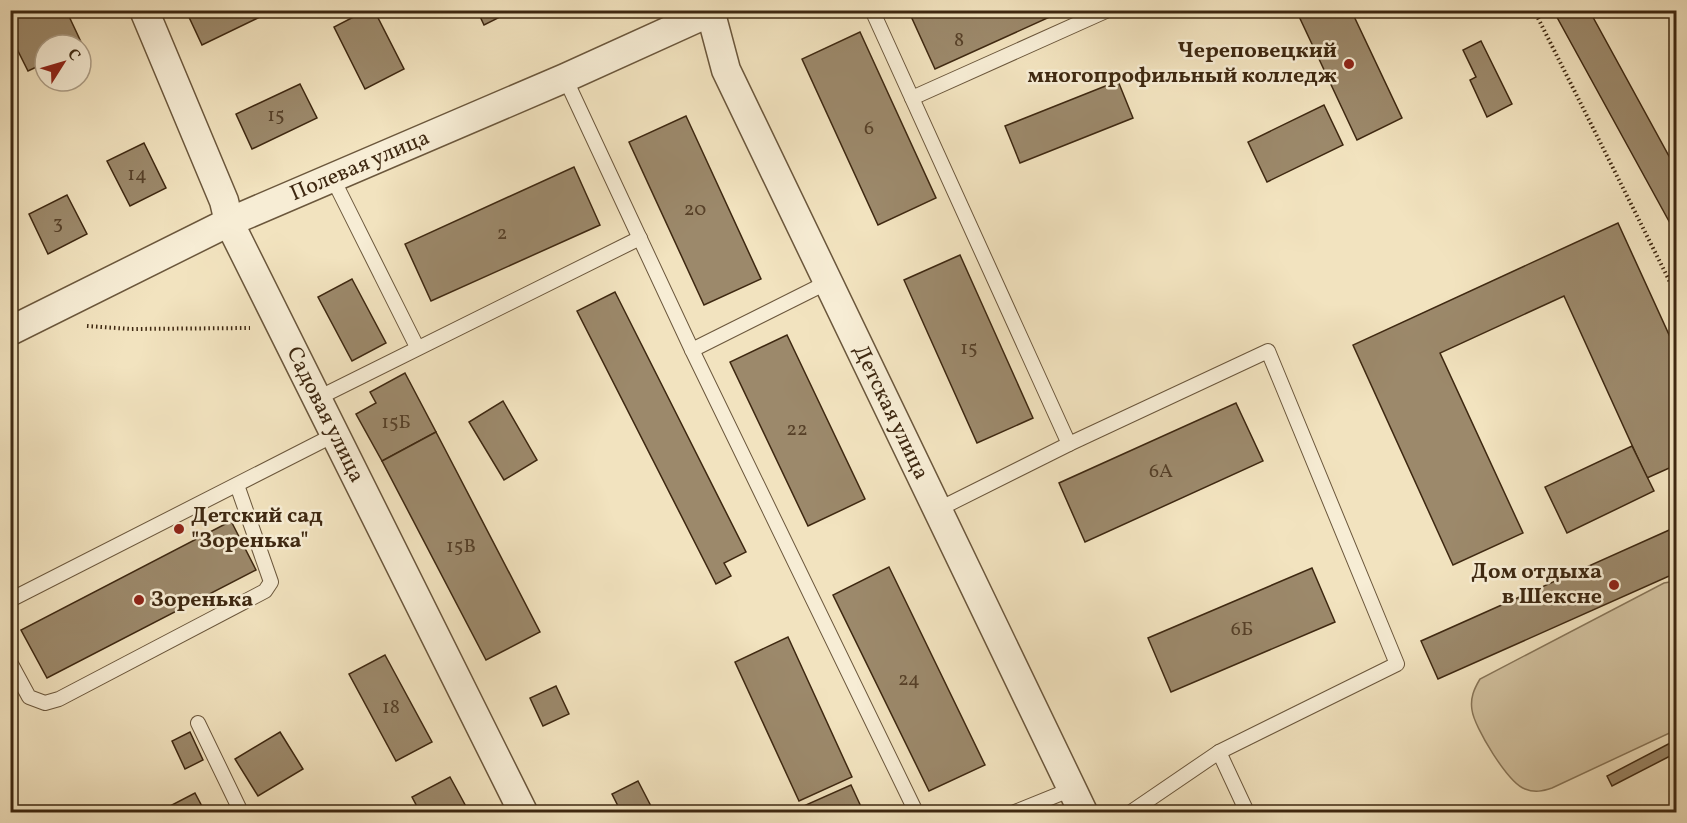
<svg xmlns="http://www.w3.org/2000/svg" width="1687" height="823" viewBox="0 0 1687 823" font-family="Vollkorn,serif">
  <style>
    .green { fill: #d3c3a1; stroke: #887659; stroke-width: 1.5 }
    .building { fill: #9c896b; stroke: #3e2811; stroke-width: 1.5 }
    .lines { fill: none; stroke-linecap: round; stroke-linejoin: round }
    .service-casing { stroke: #6b573c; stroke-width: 16 }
    .minor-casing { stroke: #6b573c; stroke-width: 31 }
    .path { stroke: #3e2811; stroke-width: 4; stroke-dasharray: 1.5 3; stroke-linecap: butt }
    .service { stroke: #f7edd5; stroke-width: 14 }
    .minor { stroke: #f7edd5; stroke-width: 28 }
    .poi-dot { fill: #8f2418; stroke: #f7edd5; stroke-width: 2 }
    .labels { text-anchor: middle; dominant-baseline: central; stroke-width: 5; stroke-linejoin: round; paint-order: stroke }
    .number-label { font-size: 20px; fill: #564028 }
    .poi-label { font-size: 22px; font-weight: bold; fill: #3e2811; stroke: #f7edd5; text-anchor: end }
    .street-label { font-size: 22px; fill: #3e2811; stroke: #f7edd5 }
  </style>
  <rect width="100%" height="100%" fill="#f2e3bf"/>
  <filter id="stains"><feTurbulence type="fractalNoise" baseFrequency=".00333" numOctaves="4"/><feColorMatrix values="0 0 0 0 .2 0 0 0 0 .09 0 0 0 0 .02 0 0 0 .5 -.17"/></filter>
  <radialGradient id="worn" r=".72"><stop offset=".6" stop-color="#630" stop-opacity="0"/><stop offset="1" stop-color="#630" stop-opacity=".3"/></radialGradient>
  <path class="green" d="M 1676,581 L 1676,730 L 1552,788 C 1543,791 1535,793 1525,789 C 1508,783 1474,727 1472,710 C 1470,698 1474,689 1480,679 L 1664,583 Z"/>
  <g class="building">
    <path d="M 10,10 L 66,10 L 82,44 L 45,45 L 45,63 L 28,71 L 10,35 Z"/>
    <path d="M 197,10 L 265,10 L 266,14 L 202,45 L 188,15 Z"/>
    <path d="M 367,10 L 374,10 L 404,69 L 365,89 L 334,27 Z"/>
    <path d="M 477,10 L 514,10 L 484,25 Z"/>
    <path d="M 917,10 L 1065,10 L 935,69 L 910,14 Z"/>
    <path d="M 1296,10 L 1351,10 L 1402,118 L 1357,140 Z"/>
    <path d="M 1553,10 L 1589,10 L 1676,169 L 1676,234 Z"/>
    <path d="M 860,32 L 936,198 L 878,225 L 802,59 Z"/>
    <path d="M 1481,41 L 1512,104 L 1487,117 L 1470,80 L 1476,77 L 1463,50 Z"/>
    <path d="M 1118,81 L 1133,118 L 1020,163 L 1005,126 Z"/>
    <path d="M 300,84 L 317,118 L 252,149 L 236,114 Z"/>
    <path d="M 1324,105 L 1343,145 L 1267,182 L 1248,142 Z"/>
    <path d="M 686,116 L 761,279 L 704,305 L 629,142 Z"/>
    <path d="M 144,143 L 166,188 L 130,206 L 107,161 Z"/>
    <path d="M 574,167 L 600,225 L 431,301 L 405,244 Z"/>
    <path d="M 67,195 L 87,234 L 48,254 L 29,214 Z"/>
    <path d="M 1618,223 L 1676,350 L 1676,465 L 1647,478 L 1564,296 L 1440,353 L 1523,533 L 1453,565 L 1353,345 Z"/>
    <path d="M 960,255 L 1033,418 L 977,443 L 904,280 Z"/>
    <path d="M 352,279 L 386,343 L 352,361 L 318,297 Z"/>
    <path d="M 615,292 L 746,552 L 724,563 L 731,576 L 716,584 L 577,311 Z"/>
    <path d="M 787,335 L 865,499 L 808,526 L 730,362 Z"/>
    <path d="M 405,373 L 436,432 L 382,461 L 356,414 L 376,403 L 370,392 Z"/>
    <path d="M 503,401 L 537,460 L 504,480 L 469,422 Z"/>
    <path d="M 1236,403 L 1263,461 L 1085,542 L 1059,483 Z"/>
    <path d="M 436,432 L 540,632 L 486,660 L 382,461 Z"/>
    <path d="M 1632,446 L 1654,491 L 1567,533 L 1545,487 Z"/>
    <path d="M 231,521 L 256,570 L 47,678 L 21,630 Z"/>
    <path d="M 1676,527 L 1676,573 L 1438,679 L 1421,641 Z"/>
    <path d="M 889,567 L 985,765 L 929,791 L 833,595 Z"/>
    <path d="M 1312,568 L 1335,622 L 1171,692 L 1148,638 Z"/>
    <path d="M 788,637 L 852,777 L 799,801 L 735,662 Z"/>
    <path d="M 385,655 L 432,742 L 396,761 L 349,674 Z"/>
    <path d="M 556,686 L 569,714 L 543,726 L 530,698 Z"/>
    <path d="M 190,732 L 203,760 L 185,769 L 172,741 Z"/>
    <path d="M 280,732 L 303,769 L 258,796 L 235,759 Z"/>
    <path d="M 1676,740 L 1676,753 L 1612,786 L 1607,776 Z"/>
    <path d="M 450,777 L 469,812 L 420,812 L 412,797 Z"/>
    <path d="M 638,781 L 654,812 L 621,812 L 612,794 Z"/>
    <path d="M 851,785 L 863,811 L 801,812 L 799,808 Z"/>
    <path d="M 195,793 L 205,812 L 168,812 L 166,808 Z"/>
  </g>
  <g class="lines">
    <g class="service-casing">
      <g id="service">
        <path d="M 872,10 L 1069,444 L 937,510"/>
        <path d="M 565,78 L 692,350 L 916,812"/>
        <path d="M 912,98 L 1108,10"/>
        <path d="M 332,177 L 417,347"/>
        <path d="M 692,350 L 826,283"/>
        <path d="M 316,399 L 640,238"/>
        <path d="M 1069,444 L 1268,351 L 1397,664 L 1219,752 L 1131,812"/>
        <path d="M 10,600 L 334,435"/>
        <path d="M 10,662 L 29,697 L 45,703 L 59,699 L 265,591 L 271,582 L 237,485"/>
        <path d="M 198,723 L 241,812"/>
        <path d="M 1219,752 L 1247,812"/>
        <path d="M 1015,812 L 1072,789"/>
      </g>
    </g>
    <g class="minor-casing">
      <g id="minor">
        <path id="s1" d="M 144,10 L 224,201 L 229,222 L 523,812"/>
        <path id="s2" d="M 710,10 L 726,70 L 1083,812"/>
        <path id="s3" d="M 10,331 L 229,222 L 565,78 L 715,10"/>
      </g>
    </g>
    <g class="path">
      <path d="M 1534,10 L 1676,294"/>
      <path d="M 87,326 L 131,329 L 250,328"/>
    </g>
    <use href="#service" class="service"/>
    <use href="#minor" class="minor"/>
  </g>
  <g class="poi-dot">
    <circle cx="1349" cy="64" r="6"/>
    <circle cx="179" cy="529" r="6"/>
    <circle cx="1614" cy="585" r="6"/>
    <circle cx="139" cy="600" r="6"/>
  </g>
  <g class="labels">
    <g class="number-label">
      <text x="959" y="41">8</text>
      <text x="276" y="116">15</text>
      <text x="869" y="129">6</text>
      <text x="137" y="175">14</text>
      <text x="695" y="210">20</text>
      <text x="58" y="224">3</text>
      <text x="502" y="234">2</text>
      <text x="969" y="349">15</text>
      <text x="396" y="423">15Б</text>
      <text x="797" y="430">22</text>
      <text x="1161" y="472">6А</text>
      <text x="461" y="547">15В</text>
      <text x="1242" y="630">6Б</text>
      <text x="909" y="680">24</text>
      <text x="391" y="708">18</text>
    </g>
    <g class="poi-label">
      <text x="1337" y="51">Череповецкий<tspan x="1337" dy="25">многопрофильный колледж</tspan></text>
      <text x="191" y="516" text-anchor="start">Детский сад<tspan x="191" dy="25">"Зоренька"</tspan></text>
      <text x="1602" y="572">Дом отдыха<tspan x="1602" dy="25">в Шекснe</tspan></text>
      <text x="151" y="600" text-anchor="start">Зоренька</text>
    </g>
    <g class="street-label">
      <text stroke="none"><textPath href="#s3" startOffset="387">Полевая улица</textPath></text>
      <text stroke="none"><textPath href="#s2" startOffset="442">Детская улица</textPath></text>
      <text stroke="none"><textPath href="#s1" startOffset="444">Садовая улица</textPath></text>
    </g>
  </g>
  <rect width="1687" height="823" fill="none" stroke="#f2e3bf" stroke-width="36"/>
  <rect x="12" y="12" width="1663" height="799" fill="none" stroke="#3e2811" stroke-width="3"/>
  <rect x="18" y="18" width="1651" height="787" fill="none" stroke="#3e2811" stroke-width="1.5"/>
  <g transform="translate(63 63) rotate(53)"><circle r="28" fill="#f7edd5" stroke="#ad9e87" stroke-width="1.5"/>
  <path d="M0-4.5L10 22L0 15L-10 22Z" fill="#8f2418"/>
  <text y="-9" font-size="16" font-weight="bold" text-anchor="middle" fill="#3e2811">С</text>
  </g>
  <rect width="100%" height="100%" filter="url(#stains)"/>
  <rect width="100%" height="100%" fill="url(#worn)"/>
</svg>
